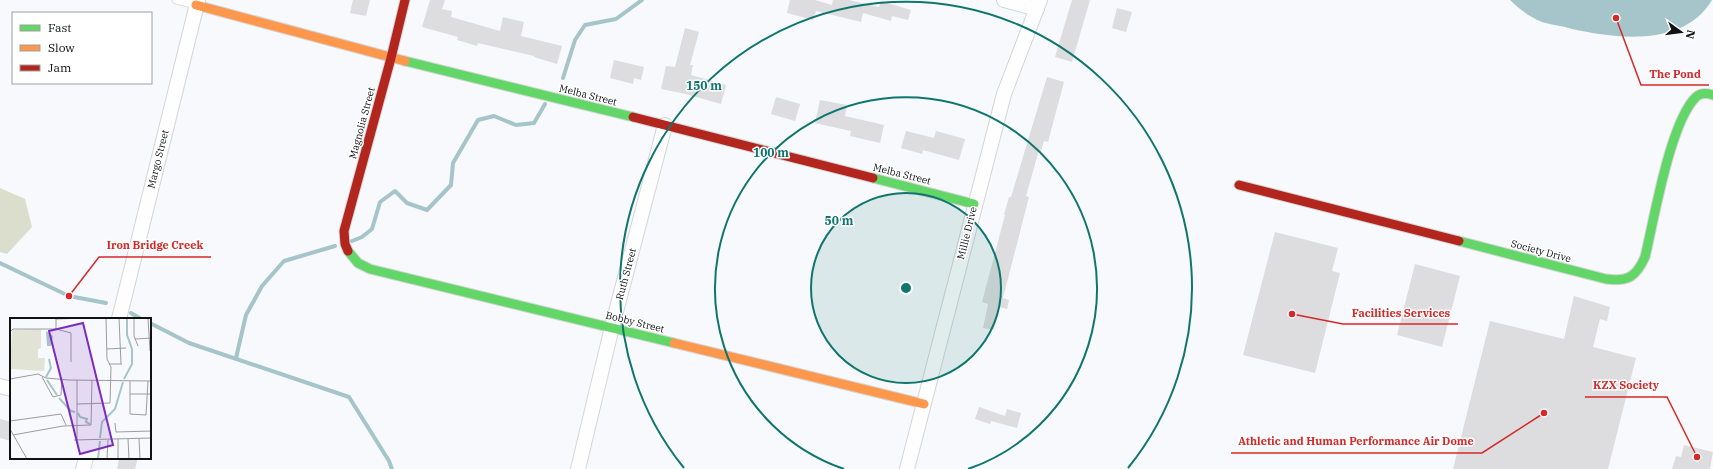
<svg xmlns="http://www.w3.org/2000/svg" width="1713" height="469" viewBox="0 0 1713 469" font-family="'IBM Plex Serif',serif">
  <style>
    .forest { fill: #dbdecc }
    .water { fill: #a6c5ca }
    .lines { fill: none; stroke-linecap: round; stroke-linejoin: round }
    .stream { stroke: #a6c5ca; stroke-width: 4 }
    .building { fill: #dddcdf }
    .lane-casing { stroke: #d3d5d7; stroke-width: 9 }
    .street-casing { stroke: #d3d5d7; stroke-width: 16 }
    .fast-casing { stroke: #d3d5d7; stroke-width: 11 }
    .slow-casing { stroke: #d3d5d7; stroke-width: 11 }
    .jam-casing { stroke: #d3d5d7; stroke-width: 11 }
    .lane { stroke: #fefeff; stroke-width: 7 }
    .street { stroke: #fefeff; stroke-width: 14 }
    .fast { stroke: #63d668; stroke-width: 9 }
    .slow { stroke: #ff974d; stroke-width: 9 }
    .jam { stroke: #b3261e; stroke-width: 9 }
    .ring { fill: none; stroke: #0f766e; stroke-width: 2 }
    .labels { text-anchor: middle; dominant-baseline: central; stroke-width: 3; stroke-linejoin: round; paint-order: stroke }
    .street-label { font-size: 10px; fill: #101113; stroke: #fff }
    .inset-river { fill: none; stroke: #a6c5ca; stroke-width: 2 }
    .inset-road { fill: none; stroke: #9b9c9f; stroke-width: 1 }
    .view { fill: #7b2cbf; fill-opacity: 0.15; stroke: #7b2cbf; stroke-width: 2 }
    .inset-edge { fill: none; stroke: #101113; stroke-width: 2 }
    .centre { fill: #0f766e; stroke: #fff; stroke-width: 2 }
    .ring-label { font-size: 12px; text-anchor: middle; font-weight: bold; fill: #0f766e; stroke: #fff; stroke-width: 3; stroke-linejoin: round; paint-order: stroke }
    .leader { fill: none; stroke: #d62828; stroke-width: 1.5 }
    .callout-dot { fill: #d62828; stroke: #fff; stroke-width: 1.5 }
    .callout-label { font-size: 11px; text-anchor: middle; font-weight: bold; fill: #d62828; stroke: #fff; stroke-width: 3; stroke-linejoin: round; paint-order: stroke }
  </style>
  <rect width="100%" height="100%" fill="#f7f9fc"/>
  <path class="forest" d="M 0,188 L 25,199 L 32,227 L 7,254 L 0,252 Z"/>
  <path class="water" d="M 1510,0 L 1712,0 C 1684,47 1618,39 1572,29 C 1563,26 1552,25 1542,22 C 1530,17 1519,9 1510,0 Z"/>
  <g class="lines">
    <g class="stream">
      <path d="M 563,78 L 575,40 L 585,25 L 616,19 L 642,0"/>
      <path d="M 352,241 L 362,237 L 372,229 L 380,202 L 395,191 L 407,203 L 427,210 L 451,185 L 453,163 L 478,120 L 494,116 L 516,125 L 534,123 L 545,104"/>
      <path d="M 0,263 L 69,296 L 106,303"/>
      <path d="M 131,313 L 141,319"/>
      <path d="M 150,323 L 189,343 L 349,397 L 389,461 L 392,469"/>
      <path d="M 236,358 L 246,315 L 262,286 L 284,261 L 335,246"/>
    </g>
  </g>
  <g class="building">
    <path d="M 353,0 L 370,0 L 366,16 L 350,13 Z"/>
    <path d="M 430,0 L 445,0 L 442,9 L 452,11 L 451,17 L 500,31 L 503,17 L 524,22 L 521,36 L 562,46 L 557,64 L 534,57 L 534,56 L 478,43 L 477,46 L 457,40 L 458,37 L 422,27 Z"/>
    <path d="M 790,0 L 815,0 L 832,5 L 833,0 L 849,0 L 879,7 L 881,1 L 911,10 L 908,20 L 892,16 L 891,21 L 863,13 L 861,22 L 816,11 L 813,20 L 787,13 Z"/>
    <path d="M 1072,0 L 1090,0 L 1072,62 L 1055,57 Z"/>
    <path d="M 1117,8 L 1132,12 L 1126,32 L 1112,28 Z"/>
    <path d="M 685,28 L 699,32 L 690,65 L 693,65 L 691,75 L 726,85 L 721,104 L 686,94 L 661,89 L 666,66 L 675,67 Z"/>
    <path d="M 614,60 L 644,67 L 641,80 L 634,78 L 633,84 L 610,78 Z"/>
    <path d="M 1047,77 L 1064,82 L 1048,142 L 1044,141 L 1041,151 L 1039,150 L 1026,196 L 1029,197 L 1003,298 L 1009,300 L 1007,309 L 999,307 L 994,330 L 983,328 L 988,304 L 982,302 L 1005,215 L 1004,215 L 1009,197 L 1011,197 Z"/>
    <path d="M 776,97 L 800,104 L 795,121 L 771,114 Z"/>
    <path d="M 820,100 L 847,105 L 845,116 L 884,125 L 880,143 L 850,136 L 851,131 L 815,123 Z"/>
    <path d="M 906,131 L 934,138 L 936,131 L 965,139 L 959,160 L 923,150 L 922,154 L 901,148 Z"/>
    <path d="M 1275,232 L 1338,248 L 1332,271 L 1340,273 L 1315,373 L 1243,355 Z"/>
    <path d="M 1415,264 L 1460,276 L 1442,347 L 1397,335 Z"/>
    <path d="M 1574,296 L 1610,307 L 1607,321 L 1600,319 L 1593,347 L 1636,358 L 1608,469 L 1453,469 L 1490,321 L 1564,339 Z"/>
    <path d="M 979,407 L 1005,416 L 1007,409 L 1021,413 L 1017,428 L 991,421 L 990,424 L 975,419 Z"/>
    <path d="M 0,419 L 11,422 L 11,441 L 0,438 Z"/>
    <path d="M 1684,445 L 1713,452 L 1710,469 L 1672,469 L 1676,456 L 1681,457 Z"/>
    <path d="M 119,458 L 138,458 L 135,469 L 117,469 Z"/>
  </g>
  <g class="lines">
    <g class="lane-casing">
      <path id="lane" d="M 176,0 L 196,5"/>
    </g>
    <g class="street-casing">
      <g id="street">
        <path d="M 1004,0 L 1037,9"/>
        <path d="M 119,319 L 198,0"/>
        <path d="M 0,386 L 11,389"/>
        <path d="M 83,469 L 86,458"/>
        <path d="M 578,469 L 612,327 L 665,125"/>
        <path d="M 907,469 L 1004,94 L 1040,0"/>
      </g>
    </g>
    <g class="fast-casing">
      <g id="fast">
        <path d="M 405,61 L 633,117"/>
        <path d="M 873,178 L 974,204"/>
        <path d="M 1459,241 L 1606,279 C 1628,282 1636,277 1645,257 C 1654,220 1670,122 1696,97 C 1700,93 1707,93 1713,95"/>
        <path d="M 348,251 L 358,263 L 370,269 L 674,343"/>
      </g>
    </g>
    <g class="slow-casing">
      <g id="slow">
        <path d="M 196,5 L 405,61"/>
        <path d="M 674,343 L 924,404"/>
      </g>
    </g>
    <g class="jam-casing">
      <g id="jam">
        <path d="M 633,117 L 873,178"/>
        <path d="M 1239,185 L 1459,241"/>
        <path d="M 348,251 L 345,244 L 344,231 L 391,58 L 405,0"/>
      </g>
    </g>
    <use href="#lane" class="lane"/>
    <use href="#street" class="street"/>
    <use href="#fast" class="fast"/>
    <use href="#slow" class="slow"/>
    <use href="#jam" class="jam"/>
  </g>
  <circle cx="906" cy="288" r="95" fill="#0f766e" fill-opacity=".12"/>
  <g class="ring">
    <circle cx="906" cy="288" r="95"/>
    <path d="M844 469A191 191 0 1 1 968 469"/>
    <path d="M684 468A286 286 0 1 1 1128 468"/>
  </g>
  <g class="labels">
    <g class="street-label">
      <text transform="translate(588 95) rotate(14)">Melba Street</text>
      <text transform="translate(362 123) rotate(-75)">Magnolia Street</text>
      <text transform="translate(158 159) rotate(-76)">Margo Street</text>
      <text transform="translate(902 174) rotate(14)">Melba Street</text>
      <text transform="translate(967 233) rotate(-76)">Millie Drive</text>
      <text transform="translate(1541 251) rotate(15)">Society Drive</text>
      <text transform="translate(626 274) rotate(-75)">Ruth Street</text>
      <text transform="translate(635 322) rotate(14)">Bobby Street</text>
    </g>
  </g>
  <g transform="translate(10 318)">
    <rect width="141" height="141" fill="#f7f9fc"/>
    <path d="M 31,11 L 31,30 L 28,31 L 28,40 L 35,40 L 34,53 L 0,51 L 2,12 Z" fill="#e1e4d5"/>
    <path d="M 36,13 L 43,18 L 41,28 L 37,28 Z" fill="#a6c5ca"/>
    <path class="inset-river" d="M 36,59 L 41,50 L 39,41M 114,61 L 122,46 L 122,31 L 117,17 L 117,0M 37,62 L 47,77M 49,80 L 61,93 L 65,94M 68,95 L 70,99 L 77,101 L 76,104 L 80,106M 90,120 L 92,104 L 105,91 L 113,64M 88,141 L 90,123"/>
    <path class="inset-road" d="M 109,0 L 111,46M 124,0 L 124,18 L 128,28M 138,0 L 140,33M 46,1 L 78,0M 46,11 L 61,15 L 61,44M 0,14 L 3,11 L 46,11 L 46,0M 125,21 L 141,20M 97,31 L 116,30M 99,46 L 112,46M 32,59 L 43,79 L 51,77 L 52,61M 0,61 L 28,56 L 36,60 L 59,62 L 141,63M 120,63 L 120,96 L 136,97 L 138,63M 120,76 L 141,76M 67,86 L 100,85 L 101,49 L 97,41 L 96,0M 0,103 L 51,96 L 56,107M 105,105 L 106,114 L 141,113M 0,111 L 17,141M 3,117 L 53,108 L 81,107 L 82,62M 141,120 L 141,141M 118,121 L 119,141M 129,121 L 130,141M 64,122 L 141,120M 67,122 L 67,62M 97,141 L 98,122M 108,141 L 108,121"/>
    <path class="view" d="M 73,5 L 103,127 L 70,136 L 39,13 Z"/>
    <rect width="141" height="141" class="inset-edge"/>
  </g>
  <circle cx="906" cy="288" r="6" class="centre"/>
  <g class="ring-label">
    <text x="704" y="90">150 m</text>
    <text x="771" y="157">100 m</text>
    <text x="839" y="225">50 m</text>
  </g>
  <path class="leader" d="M1616 18L1641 85H1709M69 296L99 257H211M1292 314L1343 324H1458M1697 457L1667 397H1585M1544 413L1482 453H1231"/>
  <g class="callout-dot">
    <circle cx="1616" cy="18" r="4"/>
    <circle cx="69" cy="296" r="4"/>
    <circle cx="1292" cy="314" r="4"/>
    <circle cx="1697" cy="457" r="4"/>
    <circle cx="1544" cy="413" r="4"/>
  </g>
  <g class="callout-label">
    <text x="1675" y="78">The Pond</text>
    <text x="155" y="249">Iron Bridge Creek</text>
    <text x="1401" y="317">Facilities Services</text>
    <text x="1626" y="389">KZX Society</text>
    <text x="1356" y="445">Athletic and Human Performance Air Dome</text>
  </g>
  <rect x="12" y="12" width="140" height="72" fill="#ffffff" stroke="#9fa0a1"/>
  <rect x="20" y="25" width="20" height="6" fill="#63d668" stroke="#9fa0a1"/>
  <text x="48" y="32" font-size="12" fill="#101113">Fast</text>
  <rect x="20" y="45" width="20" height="6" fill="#ff974d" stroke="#9fa0a1"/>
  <text x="48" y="52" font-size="12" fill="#101113">Slow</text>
  <rect x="20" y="65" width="20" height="6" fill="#b3261e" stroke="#9fa0a1"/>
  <text x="48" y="72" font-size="12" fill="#101113">Jam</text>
  <g transform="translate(1681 32) rotate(104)" stroke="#ffffff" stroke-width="3" paint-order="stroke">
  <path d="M0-3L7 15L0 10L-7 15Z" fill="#101113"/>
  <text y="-6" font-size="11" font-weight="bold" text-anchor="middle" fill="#101113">N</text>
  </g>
</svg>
